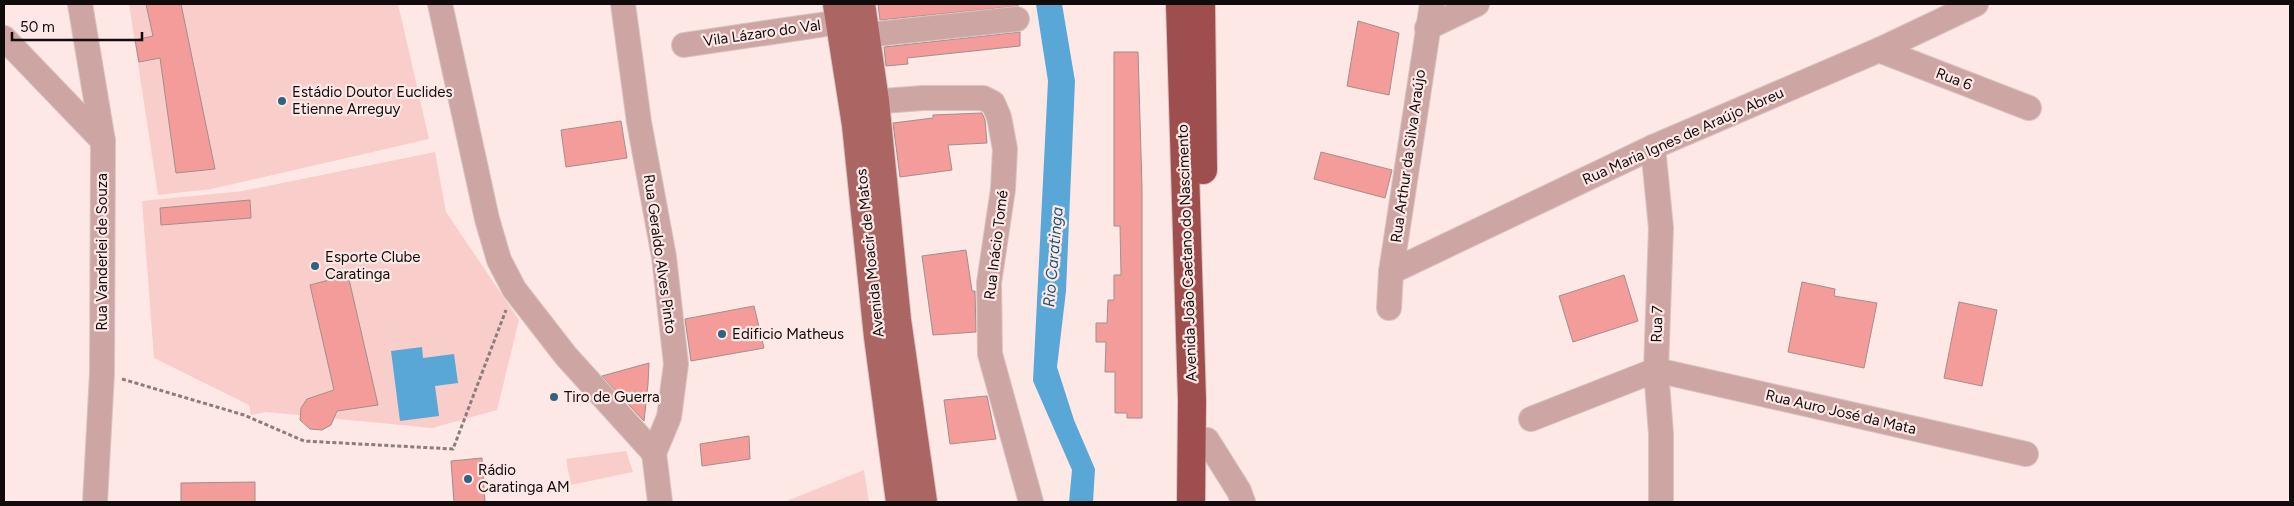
<svg xmlns="http://www.w3.org/2000/svg" width="2294" height="506" viewBox="0 0 2294 506" font-family="Figtree,sans-serif">
  <style>
    .green { fill: #f8cdca }
    .water { fill: #58a7d7 }
    .building { fill: #f49c99; stroke: #a28e8d }
    .lines { fill: none; stroke-linecap: round; stroke-linejoin: round }
    .minor-casing { stroke: #d7c5c3; stroke-width: 26 }
    .major-casing { stroke: #d7c5c3; stroke-width: 30 }
    .highway-casing { stroke: #d7c5c3; stroke-width: 30 }
    .path { stroke: #8b7d7c; stroke-width: 3; stroke-dasharray: 4 2.5; stroke-linecap: butt }
    .minor { stroke: #cda5a2; stroke-width: 24 }
    .major { stroke: #ab6664; stroke-width: 28 }
    .highway { stroke: #9e4f4d; stroke-width: 28 }
    .poi-dot { fill: #316280; stroke: #fde8e6; stroke-width: 2 }
    .labels { text-anchor: middle; dominant-baseline: central; stroke-width: 4.5; stroke-linejoin: round; paint-order: stroke }
    .street-label { font-size: 15px; fill: #120b0b; stroke: #fde8e6 }
    .poi-label { font-size: 15px; fill: #120b0b; stroke: #fde8e6; text-anchor: start }
    .water-label { font-size: 16px; font-style: italic; fill: #1a5677; stroke: #fde8e6 }
  </style>
  <rect width="100%" height="100%" fill="#fde8e6"/>
  <g class="green">
    <path d="M 129,4 L 398,4 L 429,139 L 211,189 L 158,195 Z"/>
    <path d="M 435,152 L 446,212 L 519,320 L 497,410 L 432,428 L 266,412 L 251,415 L 249,405 L 154,358 L 142,201 L 243,191 Z"/>
    <path d="M 626,451 L 633,472 L 571,485 L 566,459 Z"/>
    <path d="M 864,470 L 869,502 L 784,502 Z"/>
  </g>
  <g class="water">
    <path d="M 1036,4 L 1062,4 L 1075,81 L 1066,291 L 1057,367 L 1074,420 L 1095,469 L 1093,502 L 1069,502 L 1072,470 L 1033,381 L 1048,81 Z"/>
    <path d="M 422,347 L 423,358 L 454,354 L 458,383 L 435,386 L 439,416 L 400,421 L 391,351 Z"/>
  </g>
  <g class="building">
    <path d="M 146,4 L 181,4 L 215,169 L 176,173 L 160,58 L 139,62 L 135,40 L 153,36 Z"/>
    <path d="M 878,4 L 1018,4 L 1018,6 L 880,20 Z"/>
    <path d="M 1358,21 L 1399,33 L 1389,95 L 1347,86 Z"/>
    <path d="M 1020,32 L 1020,46 L 907,58 L 908,64 L 886,66 L 884,47 Z"/>
    <path d="M 1114,52 L 1138,52 L 1142,187 L 1142,418 L 1127,418 L 1127,413 L 1115,413 L 1115,372 L 1105,372 L 1106,342 L 1096,342 L 1096,323 L 1107,323 L 1108,300 L 1114,300 L 1114,275 L 1121,275 L 1120,226 L 1114,226 Z"/>
    <path d="M 982,113 L 985,120 L 987,143 L 948,145 L 952,170 L 900,177 L 893,123 L 933,118 L 933,115 Z"/>
    <path d="M 621,121 L 627,158 L 566,167 L 561,130 Z"/>
    <path d="M 1321,152 L 1392,170 L 1385,198 L 1314,179 Z"/>
    <path d="M 250,200 L 251,218 L 161,225 L 160,208 Z"/>
    <path d="M 966,250 L 972,291 L 975,291 L 976,332 L 933,335 L 922,256 Z"/>
    <path d="M 348,275 L 378,405 L 337,411 L 331,425 L 322,430 L 310,429 L 300,420 L 301,408 L 307,399 L 334,390 L 310,285 Z"/>
    <path d="M 1624,275 L 1638,321 L 1573,342 L 1559,296 Z"/>
    <path d="M 1802,282 L 1835,289 L 1834,296 L 1877,303 L 1864,368 L 1788,352 Z"/>
    <path d="M 1959,302 L 1997,310 L 1982,386 L 1944,378 Z"/>
    <path d="M 754,306 L 764,348 L 691,361 L 685,319 Z"/>
    <path d="M 649,363 L 648,384 L 644,421 L 602,376 Z"/>
    <path d="M 987,396 L 996,439 L 950,444 L 944,400 Z"/>
    <path d="M 749,436 L 750,459 L 702,466 L 700,444 Z"/>
    <path d="M 482,458 L 485,502 L 454,502 L 451,461 Z"/>
    <path d="M 255,482 L 255,502 L 181,502 L 181,483 Z"/>
  </g>
  <g class="lines">
    <g class="minor-casing">
      <g id="minor">
        <path d="M 80,4 L 103,141 L 102,373 L 95,502"/>
        <path d="M 440,4 L 487,219 L 499,260 L 514,289 L 566,356 L 654,453"/>
        <path d="M 623,4 L 639,122 L 664,257 L 676,364 L 669,417 L 654,453 L 660,502"/>
        <path d="M 1427,28 L 1477,4"/>
        <path d="M 867,35 L 1017,19"/>
        <path d="M 4,38 L 103,141"/>
        <path d="M 684,45 L 840,22"/>
        <path d="M 1879,50 L 2029,108"/>
        <path d="M 857,103 L 923,98 L 983,98 L 993,103 L 999,117 L 1005,149 L 1003,189 L 989,283 L 990,354 L 1031,502"/>
        <path d="M 1653,147 L 1661,228 L 1656,370 L 1661,434 L 1661,502"/>
        <path d="M 1391,272 L 1653,147 L 1879,50 L 1976,4"/>
        <path d="M 1389,308 L 1391,272 L 1432,4"/>
        <path d="M 1531,419 L 1656,370 L 2026,454"/>
        <path d="M 1207,440 L 1239,491 L 1243,502"/>
      </g>
    </g>
    <g class="major-casing">
      <g id="major">
        <path d="M 837,4 L 856,125 L 878,337 L 900,502"/>
        <path d="M 861,4 L 875,101 L 897,320 L 923,502"/>
      </g>
    </g>
    <g class="highway-casing">
      <g id="highway">
        <path d="M 1180,4 L 1192,401 L 1191,502"/>
        <path d="M 1201,4 L 1203,170"/>
      </g>
    </g>
    <path class="path" d="M 122,379 L 244,415 L 304,441 L 453,449 L 506,310"/>
    <use href="#minor" class="minor"/>
    <use href="#major" class="major"/>
    <use href="#highway" class="highway"/>
  </g>
  <g class="poi-dot">
    <circle cx="282" cy="101" r="5"/>
    <circle cx="315" cy="266" r="5"/>
    <circle cx="722" cy="334" r="5"/>
    <circle cx="554" cy="397" r="5"/>
    <circle cx="468" cy="479" r="5"/>
  </g>
  <g class="labels">
    <g class="street-label">
      <text transform="translate(762 33) rotate(-8)">Vila Lázaro do Val</text>
      <text transform="translate(1954 79) rotate(21)">Rua 6</text>
      <text transform="translate(1683 136) rotate(-24)">Rua Maria Ignes de Araújo Abreu</text>
      <text transform="translate(1408 156) rotate(-82)">Rua Arthur da Silva Araújo</text>
      <text transform="translate(996 245) rotate(-83)">Rua Inácio Tomé</text>
      <text transform="translate(102 252) rotate(-90)">Rua Vanderlei de Souza</text>
      <text transform="translate(870 253) rotate(-96)">Avenida Moacir de Matos</text>
      <text transform="translate(1187 253) rotate(-92)">Avenida João Caetano do Nascimento</text>
      <text transform="translate(660 254) rotate(82)">Rua Geraldo Alves Pinto</text>
      <text transform="translate(1657 324) rotate(-88)">Rua 7</text>
      <text transform="translate(1841 412) rotate(13)">Rua Auro José da Mata</text>
    </g>
    <g class="poi-label">
      <text x="292" y="92">Estádio Doutor Euclides<tspan x="292" dy="17">Etienne Arreguy</tspan></text>
      <text x="325" y="257">Esporte Clube<tspan x="325" dy="17">Caratinga</tspan></text>
      <text x="732" y="334">Edificio Matheus</text>
      <text x="564" y="397">Tiro de Guerra</text>
      <text x="478" y="470">Rádio<tspan x="478" dy="17">Caratinga AM</tspan></text>
    </g>
    <g class="water-label">
      <text transform="translate(1053 257) rotate(-85)">Rio Caratinga</text>
    </g>
  </g>
  <rect width="2294" height="506" fill="none" stroke="#120b0b" stroke-width="10"/>
  <path d="M12 32v8h130v-8" fill="none" stroke="#120b0b" stroke-width="2.5"/>
  <text x="20" y="32" font-size="15" fill="#120b0b" stroke="#fde8e6" stroke-width="4" paint-order="stroke">50 m</text>
</svg>
